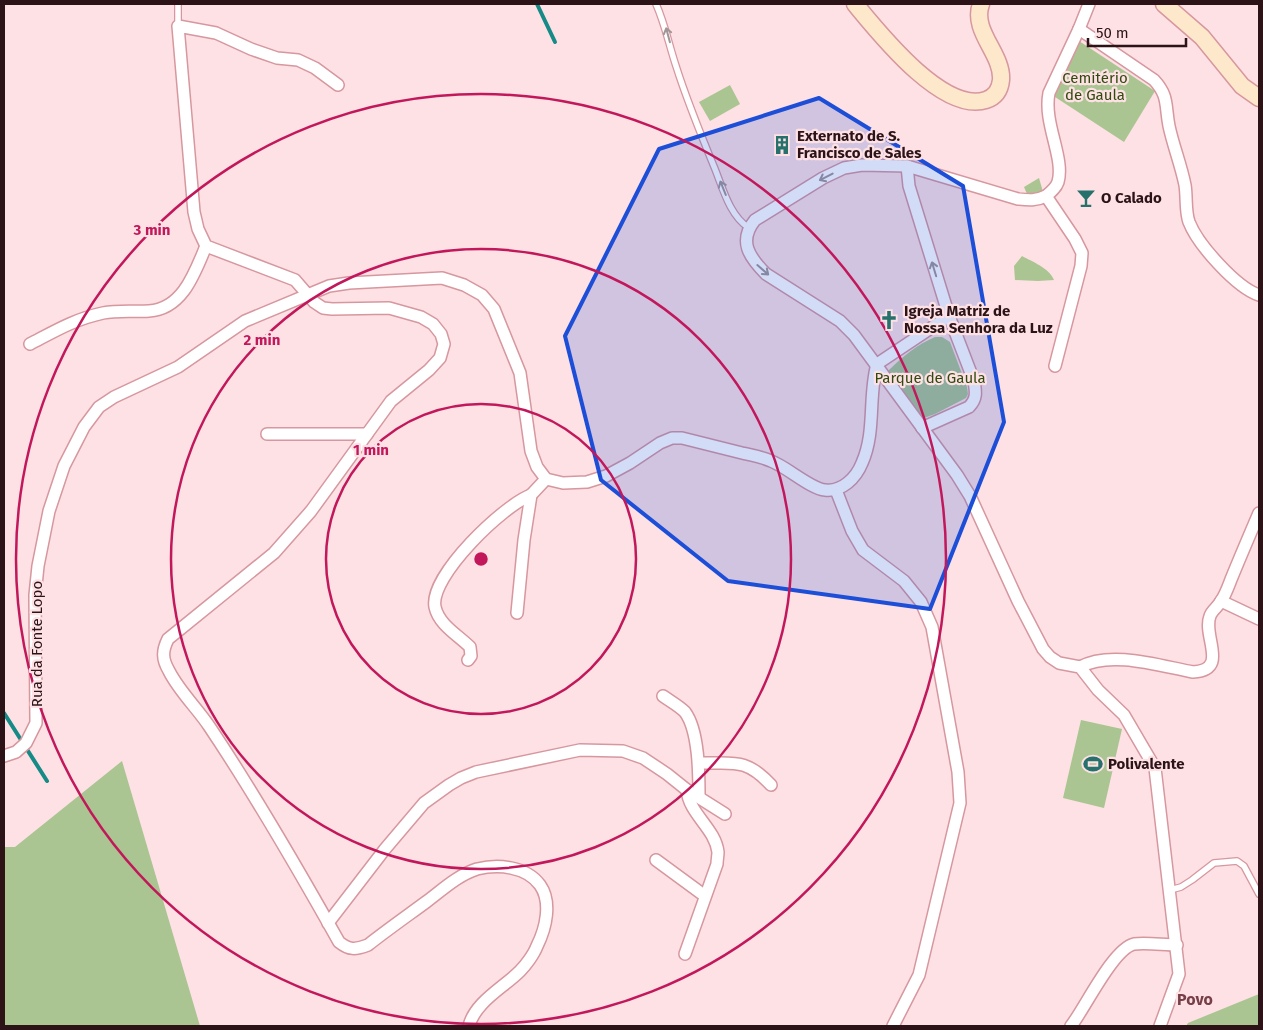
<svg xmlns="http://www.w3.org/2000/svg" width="1263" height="1030" viewBox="0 0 1263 1030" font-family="'Fira Sans',sans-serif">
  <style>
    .green { fill: #aac591 }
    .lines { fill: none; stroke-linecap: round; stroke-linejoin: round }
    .stream { stroke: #168a86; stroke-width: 4 }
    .lane-casing { stroke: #d7979f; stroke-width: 8 }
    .street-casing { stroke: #d7979f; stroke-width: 14 }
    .secondary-casing { stroke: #d7979f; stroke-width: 19 }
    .lane { stroke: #fff; stroke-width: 5.5 }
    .street { stroke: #fff; stroke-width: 11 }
    .secondary { stroke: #fee8cc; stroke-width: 16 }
    .oneway { stroke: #a09597 }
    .marked { fill: #1d4ed8; fill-opacity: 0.2; stroke: #1d4ed8; stroke-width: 4; stroke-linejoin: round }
    .ring { fill: none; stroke: #c2185b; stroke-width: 2.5 }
    .labels { text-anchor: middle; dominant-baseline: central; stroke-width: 4.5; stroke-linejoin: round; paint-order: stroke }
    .park-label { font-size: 15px; fill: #304a0d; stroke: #fde1e4 }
    .poi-label { font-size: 15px; font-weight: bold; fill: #2b1317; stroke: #fde1e4; text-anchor: start }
    .street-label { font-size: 15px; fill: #2b1317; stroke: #fde1e4 }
    .neighbourhood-label { font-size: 16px; font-weight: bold; fill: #773f48; stroke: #fde1e4 }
    .centre { fill: #c2185b; stroke: #fde1e4; stroke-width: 2.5 }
    .ring-label { font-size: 15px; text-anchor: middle; font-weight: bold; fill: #c2185b; stroke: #fde1e4; stroke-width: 4.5; stroke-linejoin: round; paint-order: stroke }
  </style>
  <rect width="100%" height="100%" fill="#fde1e4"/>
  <g class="green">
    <path d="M 1079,41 L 1155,91 L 1124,142 L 1052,95 Z"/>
    <path d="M 730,85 L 740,104 L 710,121 L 699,102 Z"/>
    <path d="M 1039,178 L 1043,192 L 1036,195 L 1027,194 L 1024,187 Z"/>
    <path d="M 1022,256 C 1033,262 1049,268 1054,280 L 1038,281 L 1015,280 L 1014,266 Z"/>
    <path d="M 935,337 L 942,337 L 950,342 L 967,387 L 968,394 L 966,398 L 935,414 L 924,418 L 918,415 L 888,374 L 889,370 C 902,357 918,344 935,337 Z"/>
    <path d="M 1081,720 L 1122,729 L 1104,808 L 1063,798 Z"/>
    <path d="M 122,761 L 200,1026 L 4,1026 L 4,847 L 15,847 Z"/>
    <path d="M 1259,994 L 1259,1026 L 1186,1026 L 1188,1023 Z"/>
  </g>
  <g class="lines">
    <g class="stream">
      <path d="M 537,4 L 555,42"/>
      <path d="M 4,713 L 47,781"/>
    </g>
    <g class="lane-casing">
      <g id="lane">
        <path d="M 656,4 C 665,24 669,45 676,66 C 687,101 701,135 715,169 C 723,189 730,216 749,228"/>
        <path d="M 178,26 L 178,4"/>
        <path d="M 1170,890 L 1181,887 L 1192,880 L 1214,863 L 1237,861 L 1244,866 L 1259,894"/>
      </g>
    </g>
    <g class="street-casing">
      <g id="street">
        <path d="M 1079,29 L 1154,80 C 1169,96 1165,106 1169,126 C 1173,145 1181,165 1185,185 C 1187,197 1185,211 1189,222 C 1198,245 1237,288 1259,295"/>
        <path d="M 338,85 L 315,68 L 298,60 L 277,58 L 251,49 L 216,33 L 178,26 L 194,212 L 198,229 L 206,246 L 295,280 L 314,302 L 323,308 L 332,309 L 389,308 L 421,317 L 433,324 L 441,334 L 444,344 L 440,358 L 429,370 L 391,401 L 311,511 L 274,553 L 168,639 C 162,651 162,659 169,671 C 179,691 197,708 209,726 C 256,796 298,869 339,942 C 349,950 355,950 368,945 C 387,930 407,916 426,902 C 442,890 458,875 477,869 C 498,864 526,866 540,885 C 552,902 546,928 537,946 C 534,954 526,965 520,971 C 503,988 475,1002 469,1026"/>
        <path d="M 907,166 L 909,186 L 949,316 L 974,381 C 976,392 977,399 969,407 L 922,428"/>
        <path d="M 1046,196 C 1051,192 1056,188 1058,182 C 1065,158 1043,123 1049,93 L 1079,29 L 1089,4"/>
        <path d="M 30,344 C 55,331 75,319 103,313 C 118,310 134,312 149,311 C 183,309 195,272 206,246"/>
        <path d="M 1055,366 L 1081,266 L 1082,253 L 1075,239 L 1046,196 C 1036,201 1028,200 1018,199 L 907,166 L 862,165 L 844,168 L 823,178 L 755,220 C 738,241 749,257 766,274 L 840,321 L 854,335 L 957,475 L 970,496 L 1018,601 L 1043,649 L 1050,657 L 1059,663 L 1080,667 L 1098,690 L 1124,715 L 1155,768 L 1179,974 L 1160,1026"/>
        <path d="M 267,434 L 367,434"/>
        <path d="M 836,490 L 852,531 L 863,550 L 904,581 L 921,602 L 932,627 L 958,772 L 960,803 L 919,975 L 893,1026"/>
        <path d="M 1221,601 L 1259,619"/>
        <path d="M 517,613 L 524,540 L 531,495 L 546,479"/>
        <path d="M 468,660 L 471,656 L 470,647 C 458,635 439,625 435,607 C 429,576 504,505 531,495"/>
        <path d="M 1080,667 C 1111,650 1160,666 1193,672 C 1230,670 1202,636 1210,616 C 1212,610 1218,607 1221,601 C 1226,594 1229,584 1232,577 C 1241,555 1250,534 1259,513"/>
        <path d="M 663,696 C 670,701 679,706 685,712 C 699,731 699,774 699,797"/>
        <path d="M 4,756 L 16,752 L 26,743 L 36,723 L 35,595 L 38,566 L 49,511 L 64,466 L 84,427 L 99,407 L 114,397 L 178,367 L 245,321 L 329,286 L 349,283 L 442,278 L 464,285 L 482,295 L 494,309 L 520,373 L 531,451 L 537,467 L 546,479 L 563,483 L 587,482 L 606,476 L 630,463 L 660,443 L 672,438 L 682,438 C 702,443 722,448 742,453 C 751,455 762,457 771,461 C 787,467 811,489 825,490 C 842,492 856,478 862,463 C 876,432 868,396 877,364 L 949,316"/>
        <path d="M 699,763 C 733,764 745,757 771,785"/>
        <path d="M 656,860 L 705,896"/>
        <path d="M 328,923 L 385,849 L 424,803 L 449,785 L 461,778 L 476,772 L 580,750 L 623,751 L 643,758 L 667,774 L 687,790 L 725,814"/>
        <path d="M 685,954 L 717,864 C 717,860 718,856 718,852 C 715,828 689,814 687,790"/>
        <path d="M 1071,1026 C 1085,1008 1113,949 1134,944 C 1145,942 1164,945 1177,945"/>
      </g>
    </g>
    <g class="secondary-casing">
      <g id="secondary">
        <path d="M 855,4 C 879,33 943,114 986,100 C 995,97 1000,90 1001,80 C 1003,54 971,31 981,4"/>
        <path d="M 1164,4 L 1202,37 L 1242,86 L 1259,98"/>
      </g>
    </g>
    <use href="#lane" class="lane"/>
    <use href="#street" class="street"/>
    <use href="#secondary" class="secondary"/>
  </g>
  <defs><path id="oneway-shaft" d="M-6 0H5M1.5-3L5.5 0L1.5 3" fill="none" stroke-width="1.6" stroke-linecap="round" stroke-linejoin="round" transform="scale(1.25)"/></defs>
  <g class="oneway">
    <use href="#oneway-shaft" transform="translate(668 35) rotate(-105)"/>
    <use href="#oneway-shaft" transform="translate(826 177) rotate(153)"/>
    <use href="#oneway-shaft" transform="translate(723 188) rotate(-112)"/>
    <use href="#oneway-shaft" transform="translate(934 269) rotate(-107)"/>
    <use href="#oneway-shaft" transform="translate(763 270) rotate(41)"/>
  </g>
  <path class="marked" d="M 819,98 L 963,186 L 1004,422 L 930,609 L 728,581 L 601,480 L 565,336 L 659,149 Z"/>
  <g class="ring">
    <circle cx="481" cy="559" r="155"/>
    <circle cx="481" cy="559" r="310"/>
    <circle cx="481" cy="559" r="465"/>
  </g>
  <defs>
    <g id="building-bare" transform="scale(1.5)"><path d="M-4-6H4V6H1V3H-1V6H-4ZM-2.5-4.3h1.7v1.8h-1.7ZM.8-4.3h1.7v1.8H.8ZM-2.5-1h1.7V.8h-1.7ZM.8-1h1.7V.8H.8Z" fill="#27716d" stroke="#fde1e4" stroke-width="2.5" paint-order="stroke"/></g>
    <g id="bar-bare" transform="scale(1.5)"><path d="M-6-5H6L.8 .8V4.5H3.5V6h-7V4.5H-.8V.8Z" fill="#27716d" stroke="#fde1e4" stroke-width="2.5" paint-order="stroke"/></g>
    <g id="church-bare" transform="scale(1.5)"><path d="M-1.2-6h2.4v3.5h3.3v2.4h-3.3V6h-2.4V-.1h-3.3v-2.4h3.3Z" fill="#27716d" stroke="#fde1e4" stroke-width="2.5" paint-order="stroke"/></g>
    <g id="stadium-bare" transform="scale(1.5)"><path d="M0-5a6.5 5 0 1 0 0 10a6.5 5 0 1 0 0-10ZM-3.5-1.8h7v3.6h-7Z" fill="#27716d" stroke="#fde1e4" stroke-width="2.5" paint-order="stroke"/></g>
  </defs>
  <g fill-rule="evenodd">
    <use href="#building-bare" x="782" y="145"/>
    <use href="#bar-bare" x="1086" y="198"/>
    <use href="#church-bare" x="889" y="320"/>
    <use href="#stadium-bare" x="1093" y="764"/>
  </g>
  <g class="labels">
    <g class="park-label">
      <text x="1095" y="78">Cemitério<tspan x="1095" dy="17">de Gaula</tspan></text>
      <text x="930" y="378">Parque de Gaula</text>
    </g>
    <g class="poi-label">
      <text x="797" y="136">Externato de S.<tspan x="797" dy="17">Francisco de Sales</tspan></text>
      <text x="1101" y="198">O Calado</text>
      <text x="904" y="311">Igreja Matriz de<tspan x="904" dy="17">Nossa Senhora da Luz</tspan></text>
      <text x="1108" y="764">Polivalente</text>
    </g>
    <g class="street-label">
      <text transform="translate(37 644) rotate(-90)">Rua da Fonte Lopo</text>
    </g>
    <g class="neighbourhood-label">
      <text x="1195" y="999">Povo</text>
    </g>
  </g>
  <circle cx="481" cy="559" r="8" class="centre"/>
  <g class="ring-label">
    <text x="152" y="235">3 min</text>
    <text x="262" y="345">2 min</text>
    <text x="371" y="455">1 min</text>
  </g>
  <rect width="1263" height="1030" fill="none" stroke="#2b1317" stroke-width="10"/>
  <path d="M1088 38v8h98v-8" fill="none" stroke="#2b1317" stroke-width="2.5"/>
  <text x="1096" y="38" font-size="15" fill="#2b1317" stroke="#fde1e4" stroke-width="4" paint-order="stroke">50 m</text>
</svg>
